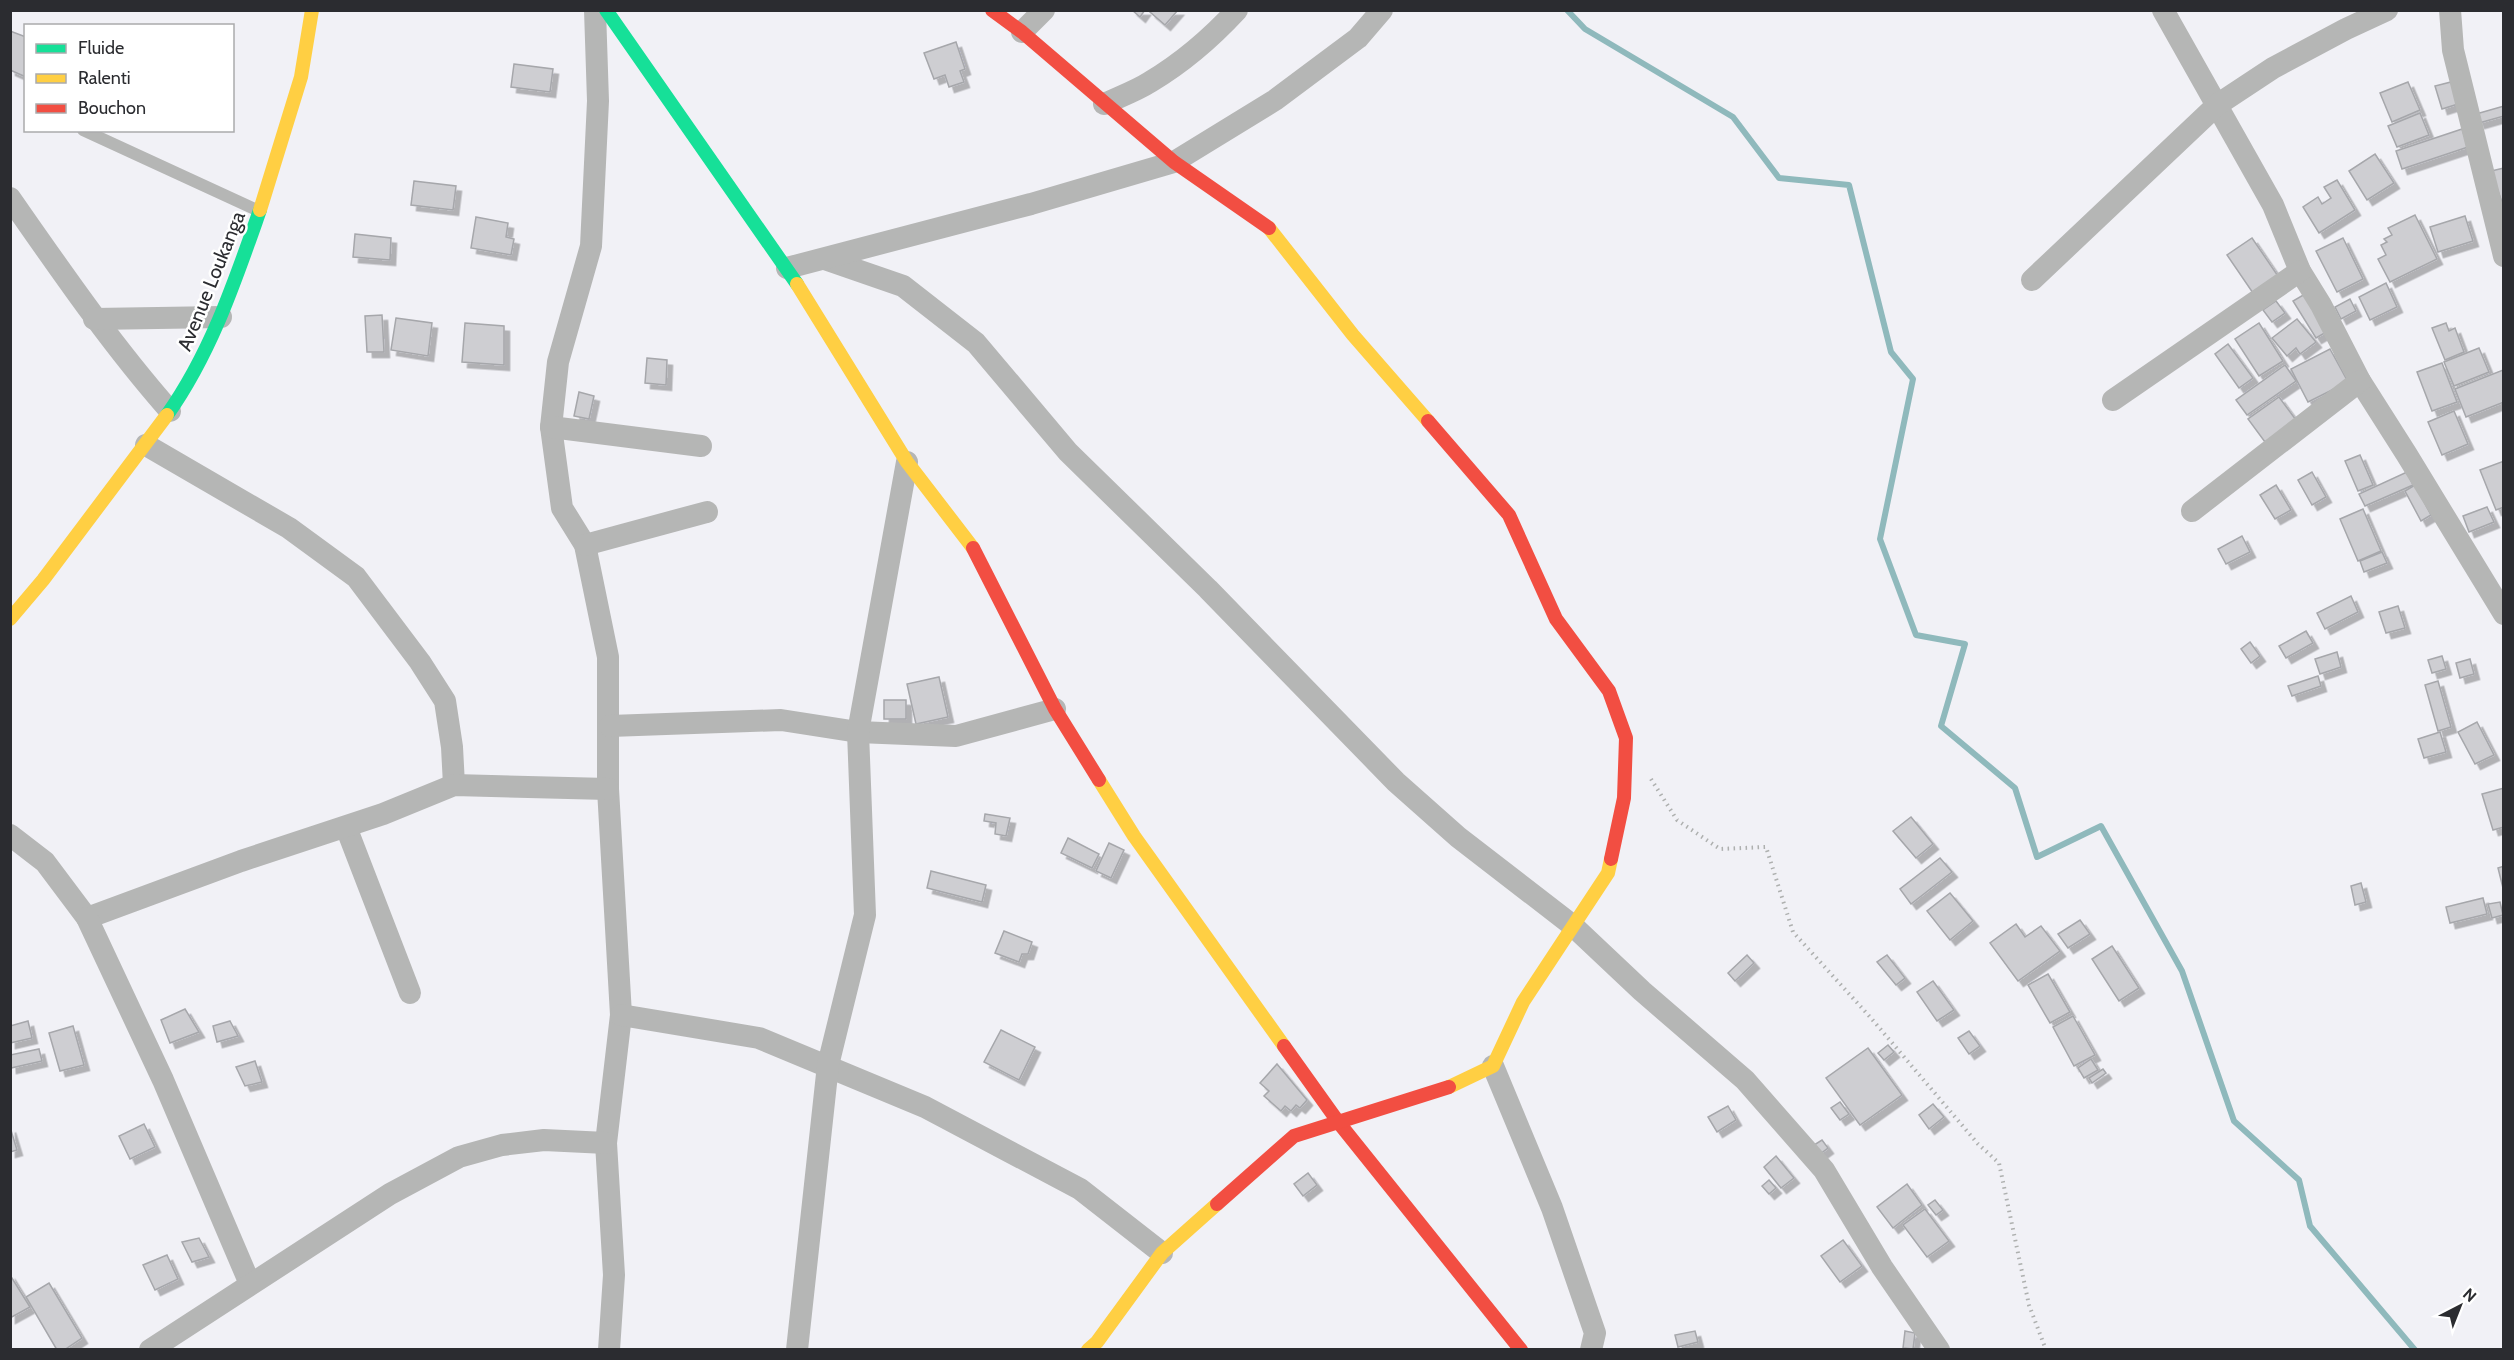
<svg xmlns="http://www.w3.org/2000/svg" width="2514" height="1360" viewBox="0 0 2514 1360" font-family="Cabin,sans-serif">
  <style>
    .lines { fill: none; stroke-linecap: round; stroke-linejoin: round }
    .stream { stroke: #8fb9bc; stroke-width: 6 }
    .building { fill: #ceced2; stroke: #a6a7ab; stroke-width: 1.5; filter: url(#shadow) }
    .path { stroke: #aeb0af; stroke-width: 4; stroke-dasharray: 1.5 4.5; stroke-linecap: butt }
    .lane { stroke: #b5b6b5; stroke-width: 12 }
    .street { stroke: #b5b6b5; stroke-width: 22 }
    .fast { stroke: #16e098; stroke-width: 14 }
    .slow { stroke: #ffcf43; stroke-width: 14 }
    .jam { stroke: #f24e42; stroke-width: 14 }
    .labels { text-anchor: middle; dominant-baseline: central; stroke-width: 5; stroke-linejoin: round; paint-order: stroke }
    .street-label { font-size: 20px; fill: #2b2c30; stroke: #fff }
  </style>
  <defs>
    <filter id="shadow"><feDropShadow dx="5.5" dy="5.5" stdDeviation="0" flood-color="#0004"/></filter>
  </defs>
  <rect width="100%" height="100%" fill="#f1f1f6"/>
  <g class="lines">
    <path class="stream" d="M 1567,10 L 1585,29 L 1733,117 L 1779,178 L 1849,185 L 1891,352 L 1913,379 L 1880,539 L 1916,635 L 1965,644 L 1941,726 L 2015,788 L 2037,857 L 2101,826 L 2182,971 L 2234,1121 L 2299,1180 L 2310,1226 L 2415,1350"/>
  </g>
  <g class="building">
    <path d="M 1132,10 L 1145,10 L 1140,17 Z"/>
    <path d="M 1151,10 L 1178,10 L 1165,25 L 1150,12 Z"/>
    <path d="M 10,31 L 26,37 L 26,77 L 10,70 Z"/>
    <path d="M 956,42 L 965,69 L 960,71 L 964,82 L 949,87 L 945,75 L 934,79 L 924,53 Z"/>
    <path d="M 514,64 L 553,69 L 550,92 L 511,87 Z"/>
    <path d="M 2408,82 L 2420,110 L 2392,122 L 2380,93 Z"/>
    <path d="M 2451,82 L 2458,104 L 2442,109 L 2435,86 Z"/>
    <path d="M 2504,106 L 2504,116 L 2479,123 L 2476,114 Z"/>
    <path d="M 2420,113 L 2429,135 L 2397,147 L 2388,126 Z"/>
    <path d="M 2462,129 L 2468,147 L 2402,169 L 2396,151 Z"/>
    <path d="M 2375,154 L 2394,183 L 2367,200 L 2349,171 Z"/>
    <path d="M 2504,168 L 2504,208 L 2491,171 Z"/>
    <path d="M 2337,180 L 2355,210 L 2319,233 L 2303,207 L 2318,197 L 2322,204 L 2331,198 L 2324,187 Z"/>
    <path d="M 414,181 L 456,186 L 453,210 L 411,205 Z"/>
    <path d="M 2415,215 L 2437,259 L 2390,282 L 2378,259 L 2386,255 L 2381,245 L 2387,242 L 2384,239 L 2392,235 L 2388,228 Z"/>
    <path d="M 2465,216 L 2473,241 L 2438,252 L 2430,227 Z"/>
    <path d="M 476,217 L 508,223 L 506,237 L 514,239 L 511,255 L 471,248 Z"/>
    <path d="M 355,234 L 391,238 L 390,260 L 353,257 Z"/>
    <path d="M 2252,238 L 2280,279 L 2255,296 L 2227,255 Z"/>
    <path d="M 2343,238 L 2363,279 L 2337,292 L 2316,251 Z"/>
    <path d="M 2386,283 L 2397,307 L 2370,320 L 2359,297 Z"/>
    <path d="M 2305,294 L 2328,331 L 2316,338 L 2293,301 Z"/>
    <path d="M 2350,299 L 2356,311 L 2341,319 L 2335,307 Z"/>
    <path d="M 2276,301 L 2285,313 L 2272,322 L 2263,310 Z"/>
    <path d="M 382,315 L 384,352 L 367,352 L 365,316 Z"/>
    <path d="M 396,318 L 432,323 L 428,356 L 391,350 Z"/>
    <path d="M 2297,319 L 2316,342 L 2300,354 L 2296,348 L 2287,356 L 2272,338 Z"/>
    <path d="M 465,323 L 504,326 L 504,365 L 462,362 Z"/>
    <path d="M 2259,323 L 2283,361 L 2259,376 L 2235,339 Z"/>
    <path d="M 2446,323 L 2449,331 L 2455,328 L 2464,352 L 2445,360 L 2432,328 Z"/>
    <path d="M 2228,344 L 2253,378 L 2239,388 L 2215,354 Z"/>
    <path d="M 2479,348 L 2489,372 L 2454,386 L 2444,362 Z"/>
    <path d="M 2330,349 L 2348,382 L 2308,402 L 2291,369 Z"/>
    <path d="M 647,358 L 667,360 L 666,385 L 645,383 Z"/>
    <path d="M 2442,363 L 2457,402 L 2432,411 L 2417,372 Z"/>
    <path d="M 2285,365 L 2296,381 L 2247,415 L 2236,400 Z"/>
    <path d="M 2503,370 L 2504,402 L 2466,417 L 2455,389 Z"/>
    <path d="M 579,392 L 594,396 L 589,419 L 574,416 Z"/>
    <path d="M 2279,397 L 2296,420 L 2265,442 L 2248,419 Z"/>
    <path d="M 2454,411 L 2468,444 L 2442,455 L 2428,422 Z"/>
    <path d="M 2360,455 L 2373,485 L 2358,491 L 2345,461 Z"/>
    <path d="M 2504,461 L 2504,507 L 2496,510 L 2480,470 Z"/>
    <path d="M 2312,472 L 2326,497 L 2312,505 L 2298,480 Z"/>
    <path d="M 2407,472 L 2413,485 L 2365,506 L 2359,494 Z"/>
    <path d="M 2276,485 L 2291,510 L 2275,519 L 2260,495 Z"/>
    <path d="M 2415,485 L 2431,515 L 2421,521 L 2405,491 Z"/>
    <path d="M 2487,507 L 2494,522 L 2469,532 L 2463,516 Z"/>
    <path d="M 2363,509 L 2381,551 L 2358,561 L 2340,519 Z"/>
    <path d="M 2242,536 L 2250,552 L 2226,564 L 2218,549 Z"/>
    <path d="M 2382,552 L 2387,563 L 2364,572 L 2360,561 Z"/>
    <path d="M 2351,596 L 2358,612 L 2325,629 L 2317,613 Z"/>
    <path d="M 2398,606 L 2405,628 L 2386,633 L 2379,612 Z"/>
    <path d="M 2306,631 L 2313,643 L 2286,658 L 2279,646 Z"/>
    <path d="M 2250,642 L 2260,656 L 2251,663 L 2241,649 Z"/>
    <path d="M 2337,652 L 2341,667 L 2320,674 L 2315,659 Z"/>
    <path d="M 2442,656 L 2446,669 L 2432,673 L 2428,660 Z"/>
    <path d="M 2470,659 L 2474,674 L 2460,678 L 2456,663 Z"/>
    <path d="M 2318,676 L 2321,686 L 2292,696 L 2288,686 Z"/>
    <path d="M 939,677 L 948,717 L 916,724 L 907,684 Z"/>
    <path d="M 2438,681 L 2451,727 L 2438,731 L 2425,685 Z"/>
    <rect x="884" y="700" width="22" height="19"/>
    <path d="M 2477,722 L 2494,755 L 2475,764 L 2458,732 Z"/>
    <path d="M 2440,732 L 2446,752 L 2424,758 L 2418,739 Z"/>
    <path d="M 2504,788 L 2504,827 L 2493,830 L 2482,794 Z"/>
    <path d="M 985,814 L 1010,818 L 1006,836 L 995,834 L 996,823 L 984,821 Z"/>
    <path d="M 1911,817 L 1933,844 L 1916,858 L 1893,831 Z"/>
    <path d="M 1068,838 L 1099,854 L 1092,868 L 1061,853 Z"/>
    <path d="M 1109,843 L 1124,850 L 1111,878 L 1096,871 Z"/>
    <path d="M 1940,858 L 1952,872 L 1911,904 L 1900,889 Z"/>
    <path d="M 2504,866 L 2504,892 L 2498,868 Z"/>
    <path d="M 931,871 L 986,885 L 982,902 L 927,888 Z"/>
    <path d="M 2361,883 L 2366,902 L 2355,905 L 2351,886 Z"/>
    <path d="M 1950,893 L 1973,921 L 1950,940 L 1927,911 Z"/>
    <path d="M 2483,898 L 2487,914 L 2450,923 L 2446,907 Z"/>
    <path d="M 2500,902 L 2503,915 L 2492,918 L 2488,904 Z"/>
    <path d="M 2080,920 L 2090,934 L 2068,948 L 2058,934 Z"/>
    <path d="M 2016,924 L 2025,937 L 2041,926 L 2060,951 L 2018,981 L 1990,943 Z"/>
    <path d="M 1004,931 L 1032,942 L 1028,954 L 1022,954 L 1019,962 L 995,953 Z"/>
    <path d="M 2112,946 L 2139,988 L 2119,1001 L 2092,959 Z"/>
    <path d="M 1747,955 L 1754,963 L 1735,981 L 1728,973 Z"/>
    <path d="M 1887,955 L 1905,978 L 1896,985 L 1877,962 Z"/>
    <path d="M 2048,974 L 2070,1012 L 2050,1023 L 2028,985 Z"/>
    <path d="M 1933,981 L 1954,1010 L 1937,1021 L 1917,992 Z"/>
    <path d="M 185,1009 L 199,1032 L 170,1043 L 161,1020 Z"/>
    <path d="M 2073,1016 L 2095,1055 L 2074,1066 L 2053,1027 Z"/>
    <path d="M 28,1021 L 32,1038 L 10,1043 L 10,1026 Z"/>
    <path d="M 230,1021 L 238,1036 L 217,1042 L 213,1026 Z"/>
    <path d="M 73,1026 L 84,1065 L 60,1071 L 49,1033 Z"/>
    <path d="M 1001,1030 L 1035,1047 L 1019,1080 L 984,1062 Z"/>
    <path d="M 1969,1031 L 1980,1046 L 1969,1054 L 1958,1038 Z"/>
    <path d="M 1888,1045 L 1894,1052 L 1884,1060 L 1878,1053 Z"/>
    <path d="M 1868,1048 L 1902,1095 L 1860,1125 L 1826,1078 Z"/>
    <path d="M 39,1049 L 42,1061 L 11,1068 L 10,1055 Z"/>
    <path d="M 2091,1059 L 2098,1070 L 2084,1078 L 2078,1068 Z"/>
    <path d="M 255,1061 L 262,1082 L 245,1086 L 236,1067 Z"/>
    <path d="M 1277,1064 L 1307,1100 L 1300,1108 L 1296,1105 L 1291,1111 L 1285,1106 L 1281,1111 L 1264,1096 L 1269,1091 L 1260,1083 Z"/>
    <path d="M 2103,1069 L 2106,1073 L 2092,1083 L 2089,1078 Z"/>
    <path d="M 1840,1102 L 1849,1114 L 1840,1120 L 1831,1108 Z"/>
    <path d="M 1933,1104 L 1944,1117 L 1929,1129 L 1919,1115 Z"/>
    <path d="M 1728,1106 L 1736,1120 L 1717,1132 L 1708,1117 Z"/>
    <path d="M 144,1124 L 155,1147 L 130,1159 L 119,1136 Z"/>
    <path d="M 10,1127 L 17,1150 L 10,1152 Z"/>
    <path d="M 1822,1140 L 1828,1148 L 1820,1154 L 1814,1145 Z"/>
    <path d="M 1776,1156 L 1794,1178 L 1781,1188 L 1764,1167 Z"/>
    <path d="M 1308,1173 L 1317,1185 L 1303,1196 L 1294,1184 Z"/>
    <path d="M 1769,1180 L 1776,1188 L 1769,1194 L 1762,1186 Z"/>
    <path d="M 1907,1184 L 1922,1205 L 1893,1228 L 1877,1207 Z"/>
    <path d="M 1935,1200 L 1943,1210 L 1936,1215 L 1928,1205 Z"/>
    <path d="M 1925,1209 L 1949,1241 L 1927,1257 L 1903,1225 Z"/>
    <path d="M 199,1238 L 209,1257 L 192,1262 L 182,1242 Z"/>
    <path d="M 1843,1240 L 1862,1266 L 1840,1282 L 1821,1256 Z"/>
    <path d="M 167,1255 L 178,1279 L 155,1290 L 143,1265 Z"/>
    <path d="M 10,1275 L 30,1307 L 10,1318 Z"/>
    <path d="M 49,1283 L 82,1338 L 64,1350 L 57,1350 L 26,1297 Z"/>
    <path d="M 1695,1331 L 1698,1342 L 1678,1347 L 1675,1335 Z"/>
    <path d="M 1905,1331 L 1915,1333 L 1913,1349 L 1903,1348 Z"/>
  </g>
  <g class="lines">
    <path class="path" d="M 1651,779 L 1677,820 L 1720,849 L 1766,847 L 1793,932 L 1871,1018 L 1978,1144 L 1999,1163 L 2029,1305 L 2046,1350"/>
    <path class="lane" d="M 83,130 L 259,211"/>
    <g class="street">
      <path d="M 595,10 L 598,101 L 591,246 L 558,362 L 551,427 L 562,508 L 585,545 L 608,657 L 608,789 L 621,1015 L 606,1143 L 614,1275 L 609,1350"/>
      <path d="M 2163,10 L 2273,205 L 2300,271 L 2321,305 L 2360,381 L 2407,455 L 2504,614"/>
      <path d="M 2450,10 L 2453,50 L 2504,256"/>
      <path d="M 1022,32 L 1044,10"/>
      <path d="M 1104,104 C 1119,97 1136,91 1150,82 C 1182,63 1212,37 1237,10"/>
      <path d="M 10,198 C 61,271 111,344 170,411"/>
      <path d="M 825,259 L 903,286 L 976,343 L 1068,452 L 1208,589 L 1396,782 L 1458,837 L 1572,925 L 1642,991 L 1745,1080 L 1824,1170 L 1882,1267 L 1939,1350"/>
      <path d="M 787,268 L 1031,204 L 1174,162 L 1275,100 L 1358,38 L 1382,10"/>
      <path d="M 2032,280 L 2217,105 L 2273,68 L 2346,29 L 2387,10"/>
      <path d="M 94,319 L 221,317"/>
      <path d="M 2113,400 L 2300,271"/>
      <path d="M 551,427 L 701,446"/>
      <path d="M 146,445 L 289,528 L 356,577 L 420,662 L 445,701 L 452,747 L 454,785"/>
      <path d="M 2192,511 L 2360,381"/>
      <path d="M 585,545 L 707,512"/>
      <path d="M 610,726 L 781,720 L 858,732 L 956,736 L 1055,709"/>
      <path d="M 346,827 L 410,993"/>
      <path d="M 10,835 L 45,862 L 87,918 L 241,861 L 383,814 L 454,785 L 608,789"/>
      <path d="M 87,918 L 163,1080 L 250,1284"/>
      <path d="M 621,1015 L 759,1038 L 925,1107 L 1080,1189 L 1162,1253"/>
      <path d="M 1493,1066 L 1552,1208 L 1595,1333 L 1591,1350"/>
      <path d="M 150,1350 L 390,1194 L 459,1157 L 502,1145 L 544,1140 L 606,1143"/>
      <path d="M 797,1350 L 828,1065 L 865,915 L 858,732 L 907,462"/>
    </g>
    <g class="fast">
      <path d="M 606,10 L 797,284"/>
      <path d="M 167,415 C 211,353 235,281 260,210"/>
    </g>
    <g class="slow">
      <path d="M 260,210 L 301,77 L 312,10"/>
      <path d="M 1269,228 L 1353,335 L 1428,421"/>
      <path d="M 797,284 L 907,462 L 973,548"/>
      <path d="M 10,619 L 43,580 L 167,415"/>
      <path d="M 1099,780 L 1134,836 L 1284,1046"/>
      <path d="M 1449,1087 L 1493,1066 L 1523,1002 L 1608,873 L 1611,859"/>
      <path d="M 1088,1350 L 1097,1342 L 1162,1253 L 1217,1204"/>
    </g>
    <g class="jam">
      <path d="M 992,10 L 1022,32 L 1174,162 L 1269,228"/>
      <path d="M 1428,421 L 1509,515 L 1556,619 L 1609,691 L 1626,738 L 1624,798 L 1611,859"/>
      <path d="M 973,548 L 1055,709 L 1099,780"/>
      <path d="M 1284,1046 L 1339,1123 L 1521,1350"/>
      <path d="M 1217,1204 L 1294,1136 L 1449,1087"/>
    </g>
  </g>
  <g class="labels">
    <g class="street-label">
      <text transform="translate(211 281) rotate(-68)">Avenue Loukanga</text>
    </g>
  </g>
  <rect width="2514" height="1360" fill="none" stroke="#2b2c30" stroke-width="24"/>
  <rect x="24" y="24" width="210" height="108" fill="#ffffff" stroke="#aaabac" stroke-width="1.5"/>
  <rect x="36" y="44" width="30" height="9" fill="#16e098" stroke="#aaabac" stroke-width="1.5"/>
  <text x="78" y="54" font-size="18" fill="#2b2c30">Fluide</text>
  <rect x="36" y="74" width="30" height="9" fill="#ffcf43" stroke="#aaabac" stroke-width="1.5"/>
  <text x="78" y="84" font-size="18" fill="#2b2c30">Ralenti</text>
  <rect x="36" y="104" width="30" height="9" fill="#f24e42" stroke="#aaabac" stroke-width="1.5"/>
  <text x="78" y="114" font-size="18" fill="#2b2c30">Bouchon</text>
  <g transform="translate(2460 1306) rotate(42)" stroke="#ffffff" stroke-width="4.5" paint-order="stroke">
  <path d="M0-4.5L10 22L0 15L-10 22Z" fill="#2b2c30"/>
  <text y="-9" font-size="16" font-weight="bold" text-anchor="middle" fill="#2b2c30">N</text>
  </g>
</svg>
